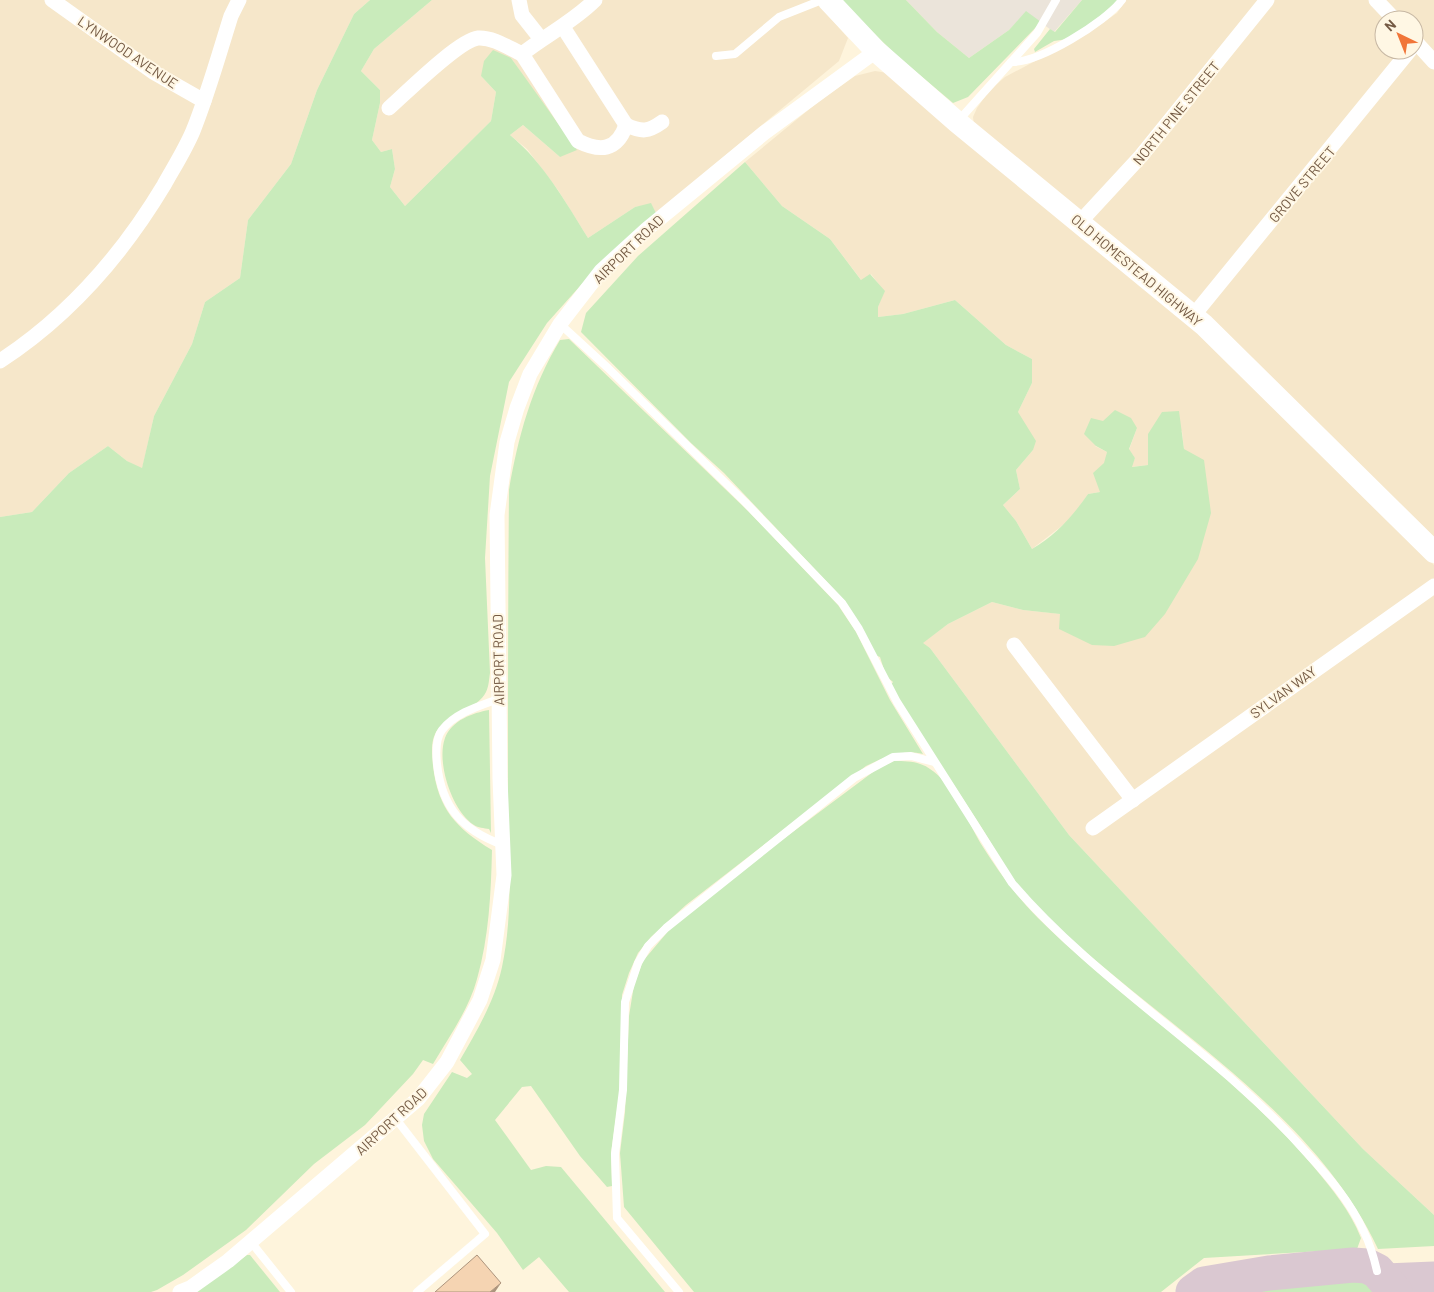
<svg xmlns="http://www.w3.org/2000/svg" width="1434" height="1292" viewBox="0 0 1434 1292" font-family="Barlow,sans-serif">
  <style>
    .residential { fill: #f6e7ca; fill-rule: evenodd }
    .industrial { fill: #ebe4da }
    .green { fill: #c9ebbb }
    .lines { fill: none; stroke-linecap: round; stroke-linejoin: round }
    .taxiway { stroke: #dac8d1; stroke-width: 35 }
    .service { stroke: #fff; stroke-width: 8 }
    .minor { stroke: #fff; stroke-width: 15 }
    .secondary { stroke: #fff; stroke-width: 22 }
    .shaded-wall { fill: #ac947d }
    .building { fill: #f5d4b2; stroke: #ac947d }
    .labels { text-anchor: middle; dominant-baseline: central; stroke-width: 4; stroke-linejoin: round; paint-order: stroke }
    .street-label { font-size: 14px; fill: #745a44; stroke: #fff7e4 }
  </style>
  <rect width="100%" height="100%" fill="#fef4dc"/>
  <g class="residential">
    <path d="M 0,0 L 370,0 L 354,14 L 317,90 L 291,164 L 248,220 L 240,278 L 205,302 L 192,344 L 154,416 L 142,469 L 127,461 L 108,446 L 69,473 L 32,512 L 0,517 Z"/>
    <path d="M 432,0 L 815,0 L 848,38 L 839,61 L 656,213 L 651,204 L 635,207 L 588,238 L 558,190 L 527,149 L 510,135 L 523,125 L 560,157 L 531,87 L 511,58 L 481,76 L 496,92 L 491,121 L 405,206 L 390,187 L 395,169 L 392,149 L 381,152 L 372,140 L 380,103 L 380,90 L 361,71 L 374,49 Z"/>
    <path d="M 1126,0 L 1434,0 L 1434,543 L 974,125 L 973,117 L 977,108 L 989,91 L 1005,77 L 1086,34 L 1117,13 ZM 1384,20 L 1414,20 L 1414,50 L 1384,50 Z"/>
    <path d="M 875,71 L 888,73 L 1222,353 L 1434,565 L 1434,1215 L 1363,1149 L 1069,835 L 930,648 L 922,643 L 948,624 L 992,602 L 1023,610 L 1061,614 L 1184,449 L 1182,431 L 1148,434 L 1148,465 L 1131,467 L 1135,458 L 1129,450 L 1137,428 L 1095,446 L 1107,452 L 1100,492 L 1088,494 L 1072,518 L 1032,549 L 1016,521 L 1003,505 L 1020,489 L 1016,470 L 1033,450 L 1018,412 L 1032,383 L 1032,359 L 1006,345 L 955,300 L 903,314 L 878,317 L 878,307 L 884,291 L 871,274 L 862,281 L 830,239 L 782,206 L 745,162 L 818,102 L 855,76 Z"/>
  </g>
  <path class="industrial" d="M 906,0 L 1082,0 L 1054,32 L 1026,12 L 1009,30 L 969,58 L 937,32 Z"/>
  <g class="green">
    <path d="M 370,0 L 432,0 L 374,49 L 361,71 L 380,90 L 380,103 L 372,140 L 381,152 L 392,149 L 395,169 L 390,187 L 405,206 L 491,121 L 496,92 L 481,76 L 484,61 L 493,50 L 511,58 L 577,150 L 560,157 L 523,125 L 510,135 C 543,162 565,201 588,238 L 635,207 L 651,203 L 656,213 L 581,285 L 547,323 L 509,382 L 490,476 L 485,558 L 490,673 C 489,679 489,686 486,692 C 478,709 450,713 438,729 C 430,740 432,753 433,766 C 438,809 456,828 492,850 C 491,893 489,937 477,979 C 469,1009 449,1037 433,1064 L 423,1060 L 413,1074 L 365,1125 L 314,1164 L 246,1230 L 183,1275 L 157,1290 L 151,1292 L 0,1292 L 0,517 L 32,512 L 69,473 L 108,446 L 127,461 L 142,468 L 154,416 L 192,344 L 205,302 L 240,278 L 248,220 L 291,164 L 317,90 L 354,14 Z"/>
    <path d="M 840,0 L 906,0 L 937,32 L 969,58 L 1009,30 L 1026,11 L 1041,22 L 968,97 L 953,103 L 896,55 Z"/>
    <path d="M 1082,0 L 1118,0 L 1109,11 L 1068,39 L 1054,41 L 1035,52 L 1034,49 L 1050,29 L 1055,32 Z"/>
    <path d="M 745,162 L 782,206 L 830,239 L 861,280 L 870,274 L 885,291 L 878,307 L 878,317 L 903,314 L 955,300 L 1006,345 L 1032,359 L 1032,383 L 1018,412 L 1036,441 L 1033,450 L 1016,470 L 1020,489 L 1003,505 L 1016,521 L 1032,549 C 1056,535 1072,517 1088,494 L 1100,492 L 1093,473 L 1104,463 L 1107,452 L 1096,446 L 1084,434 L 1091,418 L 1103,421 L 1115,410 L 1131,418 L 1137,428 L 1129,449 L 1135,458 L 1132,467 L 1148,465 L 1148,434 L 1162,412 L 1179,411 L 1184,449 L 1204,460 L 1211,513 L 1198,559 L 1165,614 L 1145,637 L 1114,646 L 1092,645 L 1059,629 L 1060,614 L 1023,610 L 992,602 L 948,624 L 923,643 L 930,648 L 1069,835 L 1363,1149 L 1434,1215 L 1434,1246 L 1378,1249 C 1308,1100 1142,1015 1031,901 C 1010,879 995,848 978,822 C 949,777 919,732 889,687 L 893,682 L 886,676 L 880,657 L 875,655 L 845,601 L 724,473 L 691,443 L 581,332 L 586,313 L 638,256 Z"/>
    <path d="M 569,339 L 748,511 L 838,605 L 856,632 L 890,700 L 923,754 C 901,749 885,757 866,766 L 686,905 L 651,937 L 638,953 L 629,973 L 622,995 L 620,1089 L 611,1153 L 612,1186 L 607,1187 L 580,1156 L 531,1086 L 522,1087 L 495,1120 L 531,1170 L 546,1166 L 561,1167 L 665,1292 L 569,1292 L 539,1257 L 523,1270 L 497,1233 L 433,1159 L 424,1141 L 422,1125 L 424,1114 L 452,1072 L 467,1078 L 472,1074 L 460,1060 C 477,1031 495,1000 502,967 C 514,910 508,855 508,797 C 508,695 508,592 509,490 C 518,437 532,386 560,340 Z"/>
    <path d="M 489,710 L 491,833 L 489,829 C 484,828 478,828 474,825 C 452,811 436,762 445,738 C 452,720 473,713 489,710 Z"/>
    <path d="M 894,761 C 907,761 919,761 930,769 C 951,782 968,822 981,844 C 998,871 1016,896 1038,918 C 1126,1005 1233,1071 1313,1166 C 1332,1189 1350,1210 1361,1238 L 1357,1249 L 1204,1258 L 1161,1292 L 694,1292 L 624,1207 L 620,1153 L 625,1112 L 629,1016 L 634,985 L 643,961 L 670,929 L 778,843 L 877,769 Z"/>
    <path d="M 247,1255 L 250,1255 L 280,1292 L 196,1292 Z"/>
    <path d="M 1363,1280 L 1378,1292 L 1233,1292 L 1275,1285 Z"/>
  </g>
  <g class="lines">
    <g class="taxiway">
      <path d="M 1386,1281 L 1434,1279"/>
      <path d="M 1193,1292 L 1204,1284 L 1269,1273 L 1353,1265 L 1367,1266 L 1377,1271 L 1395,1292"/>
    </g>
    <g class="service">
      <path d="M 716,56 L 735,54 L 779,17 L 822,0"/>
      <path d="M 1011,62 L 1037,33 L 1056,0"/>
      <path d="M 959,120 L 1011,62 C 1039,63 1106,22 1122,0"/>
      <path d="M 560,324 L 608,368 L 745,502 L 842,603 L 859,629 L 897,702 L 1012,883 C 1099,985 1218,1052 1306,1152 C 1328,1176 1350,1201 1364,1232 C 1370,1244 1374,1258 1377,1271"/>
      <path d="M 498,699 C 479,706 455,713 442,730 C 435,739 436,754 437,764 C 442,808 462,830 503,845"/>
      <path d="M 396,1119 L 485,1234 L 417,1292"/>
      <path d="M 251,1242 L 291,1292"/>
      <path d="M 679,1292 L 617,1218 L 615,1154 L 623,1090 L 625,1002 L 638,963 L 648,946 L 666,928 L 854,778 L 893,757 L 911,756 L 934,762"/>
    </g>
    <g class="minor">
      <path d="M 52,0 L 153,72 L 204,101"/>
      <path d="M 519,0 L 522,15 L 541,39"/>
      <path d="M 1376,0 L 1395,20"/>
      <path d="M 563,27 L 626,125"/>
      <path d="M 1414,40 L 1434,62"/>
      <path d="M 522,54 L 578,141 C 600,152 617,151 626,125"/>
      <path d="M 389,108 C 406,93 459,40 478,38 C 493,37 509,48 522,54 C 546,35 573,22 595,0"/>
      <path d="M 626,125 C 642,132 648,132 662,122"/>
      <path d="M 1080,222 L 1141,156 L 1267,0"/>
      <path d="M 1193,316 L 1410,50"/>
      <path d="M 0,361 C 69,316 122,255 164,185 C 174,167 185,150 193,131 C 208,94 219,54 231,16 L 239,0"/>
      <path d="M 1014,645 L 1133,800"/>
      <path d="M 1093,828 L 1434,586"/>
      <path d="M 180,1292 L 190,1288 L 228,1261 L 418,1099 L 447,1062 L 480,1000 L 493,960 L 504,875 L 500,779 L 497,515 L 507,442 L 517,408 L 530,374 L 560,324 L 601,271 L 647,229 L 764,133 L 876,51"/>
    </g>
    <path class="secondary" d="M 828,0 L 876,51 L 957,122 L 1204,325 L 1434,552"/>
  </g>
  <path class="shaded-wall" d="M 501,1283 L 495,1292 L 490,1292 Z"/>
  <path class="building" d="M 477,1255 L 501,1283 L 490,1292 L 435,1292 Z"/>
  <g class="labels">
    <g class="street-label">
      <text transform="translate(128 52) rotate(34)">LYNWOOD AVENUE</text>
      <text transform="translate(1176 113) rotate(-51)">NORTH PINE STREET</text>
      <text transform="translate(1302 184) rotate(-50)">GROVE STREET</text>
      <text transform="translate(628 249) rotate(-44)">AIRPORT ROAD</text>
      <text transform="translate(1137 270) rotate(40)">OLD HOMESTEAD HIGHWAY</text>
      <text transform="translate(498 660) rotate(-91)">AIRPORT ROAD</text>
      <text transform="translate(1283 692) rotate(-36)">SYLVAN WAY</text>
      <text transform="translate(391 1121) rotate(-43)">AIRPORT ROAD</text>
    </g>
  </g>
  <g transform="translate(1399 35) rotate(317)"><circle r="24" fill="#fff7e4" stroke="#c7b8a4"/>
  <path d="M0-4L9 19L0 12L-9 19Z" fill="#f17538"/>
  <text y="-8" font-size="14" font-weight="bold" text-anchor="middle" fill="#745a44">N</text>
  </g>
</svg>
